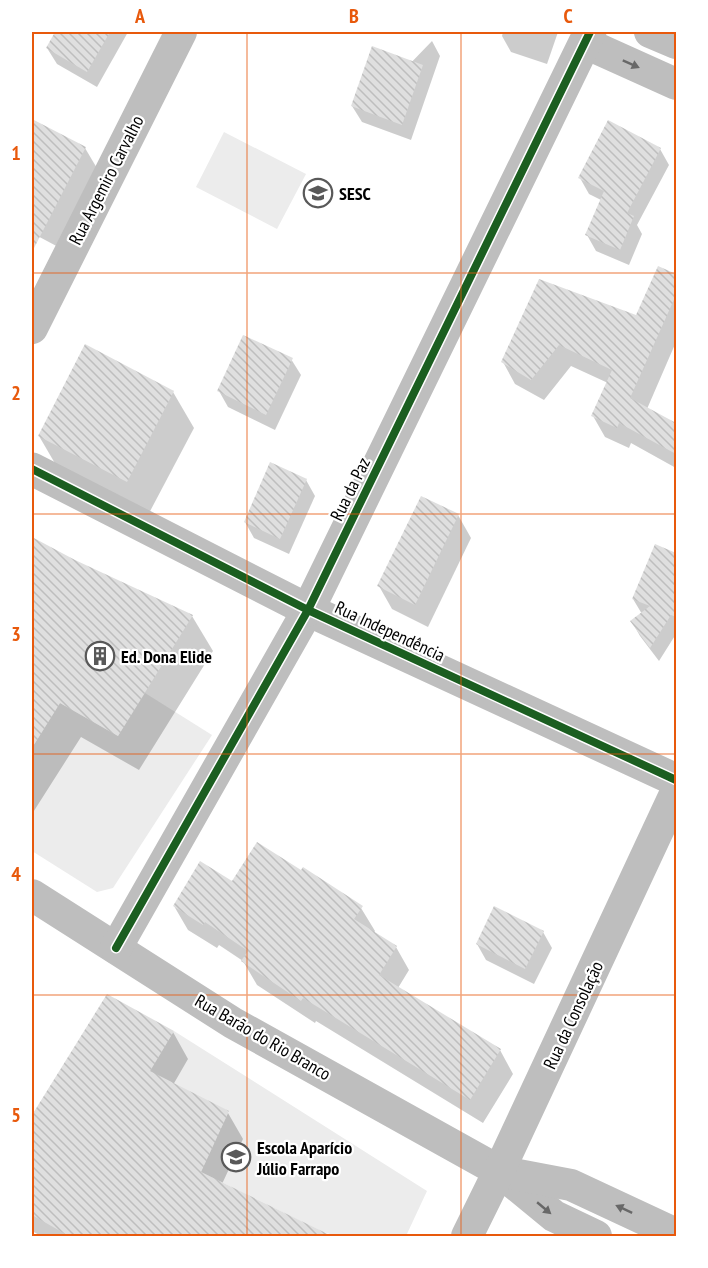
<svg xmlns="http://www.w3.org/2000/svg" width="708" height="1268" viewBox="0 0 708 1268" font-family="'PT Sans Narrow',sans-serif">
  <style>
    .grass { fill: #ececec }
    .shadow { fill: #0003 }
    .building { fill: url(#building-back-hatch) }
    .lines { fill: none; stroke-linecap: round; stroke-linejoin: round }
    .minor { stroke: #bebebe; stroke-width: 32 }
    .tertiary { stroke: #bebebe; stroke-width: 33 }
    .cycleway-casing { stroke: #fff; stroke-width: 11 }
    .cycleway { stroke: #1b5e20; stroke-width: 8 }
    .oneway { fill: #686868 }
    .grid { fill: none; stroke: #e8590c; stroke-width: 1.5; stroke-opacity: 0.55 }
    .labels { text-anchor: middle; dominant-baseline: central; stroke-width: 4.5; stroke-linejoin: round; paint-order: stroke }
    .street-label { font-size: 18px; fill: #000; stroke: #fff }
    .poi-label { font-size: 18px; font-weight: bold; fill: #000; stroke: #fff; text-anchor: start }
    .neatline { fill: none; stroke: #e8590c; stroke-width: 2 }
    .grid-label { font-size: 20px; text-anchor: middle; font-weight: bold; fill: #e8590c }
  </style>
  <defs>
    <pattern id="building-back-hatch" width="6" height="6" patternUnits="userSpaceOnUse" patternTransform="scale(1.5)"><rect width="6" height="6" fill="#dfdfdf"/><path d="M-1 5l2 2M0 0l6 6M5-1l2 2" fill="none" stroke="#bebebe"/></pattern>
  </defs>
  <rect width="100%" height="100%" fill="#fff"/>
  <g class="grass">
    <path d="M 224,132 L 306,174 L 277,229 L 196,187 Z"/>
    <path d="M 145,693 L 212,735 L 113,888 L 97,892 L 32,851 L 32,748 L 60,703 L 118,736 Z"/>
    <path d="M 174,1031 L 427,1191 L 406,1236 L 337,1236 L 323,1232 L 201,1172 L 229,1111 L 119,1123 Z"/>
  </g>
  <g class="shadow">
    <path d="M 57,32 L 128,32 L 97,87 L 57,64 L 47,48 Z"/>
    <path d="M 503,32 L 558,32 L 547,64 L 511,52 L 502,36 Z"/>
    <path d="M 432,41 L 440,56 L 411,140 L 362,122 L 352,106 L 403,71 Z"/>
    <path d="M 32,120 L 85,148 L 101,175 L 62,249 L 32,233 Z"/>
    <path d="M 660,149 L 669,165 L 637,225 L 642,234 L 629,265 L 596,251 L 587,235 L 601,200 L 589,194 L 580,178 Z"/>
    <path d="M 659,268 L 676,276 L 676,342 L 647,409 L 676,425 L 676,468 L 631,443 L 629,448 L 605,437 L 593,416 L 608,383 L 571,366 L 544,400 L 515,384 L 503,362 L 637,317 Z"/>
    <path d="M 291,359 L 301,375 L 275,430 L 228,407 L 219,391 Z"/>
    <path d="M 173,392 L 194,428 L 147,517 L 60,472 L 39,436 Z"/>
    <path d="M 306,480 L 315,496 L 289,554 L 254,538 L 245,522 Z"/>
    <path d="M 458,515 L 471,538 L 428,627 L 392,609 L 379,586 Z"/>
    <path d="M 32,539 L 74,561 L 192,616 L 213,651 L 139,770 L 81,737 L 32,814 Z"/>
    <path d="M 656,546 L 676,554 L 676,634 L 659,661 L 640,636 L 632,622 L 642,614 L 633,599 Z"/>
    <path d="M 232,883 L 361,908 L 375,931 L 374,933 L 396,947 L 409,970 L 398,988 L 500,1050 L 513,1074 L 483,1123 L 316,1021 L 315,1023 L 257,985 L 243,961 L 219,945 L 217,948 L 188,930 L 174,906 Z"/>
    <path d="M 543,932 L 552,948 L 534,984 L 486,960 L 477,944 Z"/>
    <path d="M 108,996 L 173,1032 L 188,1059 L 173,1085 L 228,1113 L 243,1139 L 222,1184 L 322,1233 L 324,1236 L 41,1236 L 32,1231 L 32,1118 Z"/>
  </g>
  <g class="building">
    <path d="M 55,32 L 110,32 L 87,72 L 46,48 Z"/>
    <path d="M 372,46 L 423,65 L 402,125 L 351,106 Z"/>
    <path d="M 32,119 L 86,147 L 32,252 Z"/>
    <path d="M 608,120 L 661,148 L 627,213 L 634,216 L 620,250 L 585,235 L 604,191 L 578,178 Z"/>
    <path d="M 658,266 L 676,274 L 676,295 L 630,398 L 676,423 L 676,454 L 619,423 L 617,428 L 591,416 L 612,370 L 559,345 L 531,380 L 501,362 L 539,279 L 636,315 Z"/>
    <path d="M 243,335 L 293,358 L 266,415 L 217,391 Z"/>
    <path d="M 85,344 L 174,391 L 127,482 L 38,436 Z"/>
    <path d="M 270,462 L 307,479 L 280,539 L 244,522 Z"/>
    <path d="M 421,496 L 459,514 L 415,605 L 377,586 Z"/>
    <path d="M 32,537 L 75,560 L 193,615 L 118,736 L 60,703 L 32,748 Z"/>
    <path d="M 655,544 L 676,553 L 676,617 L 671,615 L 650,648 L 630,621 L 650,606 L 632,599 Z"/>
    <path d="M 257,842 L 301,870 L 303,867 L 363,906 L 354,919 L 397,946 L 379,975 L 501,1049 L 470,1100 L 303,998 L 301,1001 L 241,961 L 248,951 L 205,922 L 203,925 L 173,906 L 200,861 L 232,881 Z"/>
    <path d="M 494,906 L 544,931 L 525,969 L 476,944 Z"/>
    <path d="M 107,994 L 174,1031 L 150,1071 L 229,1111 L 201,1172 L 332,1236 L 69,1236 L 32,1215 L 32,1115 Z"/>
  </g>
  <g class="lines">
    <g class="minor">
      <path d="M 650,32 L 676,43"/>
      <path d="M 585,43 L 676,84"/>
      <path d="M 32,328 L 181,32"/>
      <path d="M 32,895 L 233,1023 L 499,1171 L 554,1216 L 596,1236"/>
      <path d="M 116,948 L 308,610"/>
      <path d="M 503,1172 L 571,1185 L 676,1234"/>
      <path d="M 467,1236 L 499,1171 L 676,792"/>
    </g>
    <g class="tertiary">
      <path d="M 32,469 L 308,610 L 676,780"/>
      <path d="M 308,610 L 590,32"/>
    </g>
    <g class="cycleway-casing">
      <g id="cycleway">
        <path d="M 32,469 L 308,610 L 676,780"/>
        <path d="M 116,948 L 308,610 L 590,32"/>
      </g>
    </g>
    <use href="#cycleway" class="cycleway"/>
  </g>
  <defs><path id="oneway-solid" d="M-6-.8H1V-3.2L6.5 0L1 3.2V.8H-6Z" transform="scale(1.5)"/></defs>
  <g class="oneway">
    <use href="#oneway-solid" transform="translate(631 64) rotate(24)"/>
    <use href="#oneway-solid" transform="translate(544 1208) rotate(40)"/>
    <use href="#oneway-solid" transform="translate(624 1209) rotate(-155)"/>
  </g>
  <path class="grid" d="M 247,32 L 247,1236M 461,32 L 461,1236M 32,273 L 676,273M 32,514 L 676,514M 32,754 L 676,754M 32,995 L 676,995"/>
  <defs>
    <g id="school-ring" transform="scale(1.5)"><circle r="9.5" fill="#fff" stroke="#595959" stroke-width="1.5"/><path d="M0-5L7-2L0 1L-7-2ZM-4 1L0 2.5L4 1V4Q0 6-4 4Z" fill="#595959"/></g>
    <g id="building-ring" transform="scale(1.5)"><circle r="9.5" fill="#fff" stroke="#595959" stroke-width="1.5"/><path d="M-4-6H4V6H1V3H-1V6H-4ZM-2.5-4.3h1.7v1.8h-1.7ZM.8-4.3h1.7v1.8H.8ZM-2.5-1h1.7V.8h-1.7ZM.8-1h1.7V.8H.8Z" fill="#595959"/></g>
  </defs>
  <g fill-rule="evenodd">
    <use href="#school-ring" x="318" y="193"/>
    <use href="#building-ring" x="100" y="656"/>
    <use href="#school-ring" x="236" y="1157"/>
  </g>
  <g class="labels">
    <g class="street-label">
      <text transform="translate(106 180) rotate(-63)">Rua Argemiro Carvalho</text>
      <text transform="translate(350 489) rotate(-64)">Rua da Paz</text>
      <text transform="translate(390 631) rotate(25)">Rua Independência</text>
      <text transform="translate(573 1015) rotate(-65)">Rua da Consolação</text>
      <text transform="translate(263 1037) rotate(30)">Rua Barão do Rio Branco</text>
    </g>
    <g class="poi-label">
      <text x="339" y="193">SESC</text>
      <text x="121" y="656">Ed. Dona Elide</text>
      <text x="257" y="1147">Escola Aparício<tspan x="257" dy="21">Júlio Farrapo</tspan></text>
    </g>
  </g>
  <rect width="708" height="1268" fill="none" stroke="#ffffff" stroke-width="66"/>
  <rect x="33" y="33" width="642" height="1202" class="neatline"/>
  <g class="grid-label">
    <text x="140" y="23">A</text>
    <text x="354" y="23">B</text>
    <text x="568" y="23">C</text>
    <text x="16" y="160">1</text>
    <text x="16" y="400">2</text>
    <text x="16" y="641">3</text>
    <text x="16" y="881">4</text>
    <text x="16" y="1122">5</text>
  </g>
</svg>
